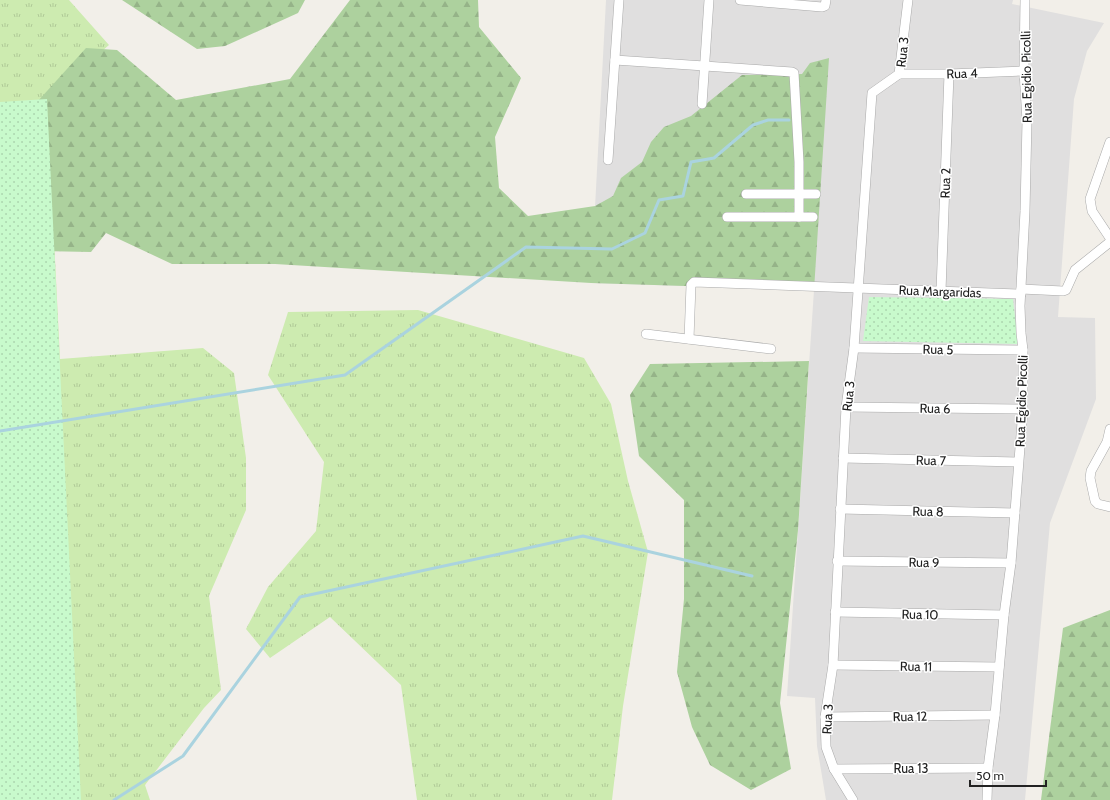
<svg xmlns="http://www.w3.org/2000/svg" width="1110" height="800" viewBox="0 0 1110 800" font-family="Cabin,sans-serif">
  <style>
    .residential { fill: #e0dfdf }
    .grass { fill: url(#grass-tufts) }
    .forest { fill: url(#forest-firs) }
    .park { fill: url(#park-dots) }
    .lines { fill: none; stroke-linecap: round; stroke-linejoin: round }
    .stream { stroke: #aad3df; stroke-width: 3 }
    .minor-casing { stroke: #a9a9a9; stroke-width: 10 }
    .minor { stroke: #fff; stroke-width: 9 }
    .labels { text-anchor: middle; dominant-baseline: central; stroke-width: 3; stroke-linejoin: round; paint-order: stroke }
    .street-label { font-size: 13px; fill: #222; stroke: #fff }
  </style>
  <defs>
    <pattern id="grass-tufts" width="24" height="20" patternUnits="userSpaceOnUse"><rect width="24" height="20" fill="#cdebb0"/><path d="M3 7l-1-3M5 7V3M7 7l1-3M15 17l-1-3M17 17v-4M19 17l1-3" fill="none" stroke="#b0c997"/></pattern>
    <pattern id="forest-firs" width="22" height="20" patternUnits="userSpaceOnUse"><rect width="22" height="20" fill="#add19e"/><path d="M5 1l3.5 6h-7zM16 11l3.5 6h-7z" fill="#95b388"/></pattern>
    <pattern id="park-dots" width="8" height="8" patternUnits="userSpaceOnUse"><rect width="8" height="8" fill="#c8facc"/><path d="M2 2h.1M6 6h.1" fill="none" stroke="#acd6af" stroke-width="1.8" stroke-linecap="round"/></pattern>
  </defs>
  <rect width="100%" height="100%" fill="#f2efe9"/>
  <path class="residential" d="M 606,0 L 1013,0 L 1012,4 L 1104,23 L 1087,51 L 1074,99 L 1058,317 L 1095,318 L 1096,399 L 1050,523 L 1025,800 L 826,800 L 817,746 L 815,698 L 787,696 L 814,290 L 591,283 Z"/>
  <g class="grass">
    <path d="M 0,0 L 69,0 L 109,45 L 47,99 L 60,359 L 203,348 L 234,373 L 246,458 L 246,510 L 209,596 L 221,690 L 204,708 L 145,785 L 150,800 L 0,800 Z"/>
    <path d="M 418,310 L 584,358 L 611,404 L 628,481 L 648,552 L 623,706 L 612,800 L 417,800 L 401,685 L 330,617 L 270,658 L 246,629 L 268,587 L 316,531 L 324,462 L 268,375 L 288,312 Z"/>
  </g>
  <g class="forest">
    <path d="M 122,0 L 305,0 L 298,13 L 225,46 L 197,49 Z"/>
    <path d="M 350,0 L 478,0 L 479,27 L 521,78 L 495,137 L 499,188 L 528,216 L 595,206 L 613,196 L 621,178 L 642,162 L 651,142 L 664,127 L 691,116 L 742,75 L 802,74 L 810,63 L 829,58 L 814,290 L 591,283 L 275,264 L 172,264 L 106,233 L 91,252 L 40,251 L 28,112 L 86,48 L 117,50 L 176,100 L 290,79 Z"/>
    <path d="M 809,361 L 798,530 L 780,703 L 791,769 L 751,790 L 710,765 L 692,727 L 677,672 L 684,599 L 684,500 L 639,456 L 630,395 L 650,364 Z"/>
    <path d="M 1110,610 L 1110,800 L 1041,800 L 1063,628 Z"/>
  </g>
  <g class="park">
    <path d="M 47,99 L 81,800 L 0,800 L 0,102 Z"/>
    <path d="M 869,297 L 1013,299 L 1018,344 L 863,341 Z"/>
  </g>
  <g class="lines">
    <g class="stream">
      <path d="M 0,431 L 345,375 L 526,247 L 612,249 L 645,233 L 659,200 L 683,196 L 691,162 L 714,158 L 753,125 L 768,120 L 789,120"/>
      <path d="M 114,800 L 183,756 L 300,597 L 583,536 L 752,576"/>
    </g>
    <g class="minor-casing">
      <g id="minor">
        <path d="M 740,0 L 822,7 L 825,6 L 826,0"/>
        <path d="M 615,60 L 792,72 L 794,73 L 799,162 L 799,217"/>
        <path d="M 899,74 L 949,74 L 1024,71"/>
        <path d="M 702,104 L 709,0"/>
        <path d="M 1110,142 L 1090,199 L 1092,211 L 1110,238"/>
        <path d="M 608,160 L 619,0"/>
        <path d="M 746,194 L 816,194"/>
        <path d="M 727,217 L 813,217"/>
        <path d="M 1021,289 L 1063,291 L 1066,290 L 1075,270 L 1110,242"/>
        <path d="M 941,291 L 949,74"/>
        <path d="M 646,334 L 771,349"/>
        <path d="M 689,339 L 691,285 L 694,282 L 1021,294"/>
        <path d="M 854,348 L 1023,350"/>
        <path d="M 846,407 L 1023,409"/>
        <path d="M 1110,429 L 1107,442 L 1091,471 L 1090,478 L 1095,501 L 1098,504 L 1110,507"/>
        <path d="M 843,458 L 1018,462"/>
        <path d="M 840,509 L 1015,513"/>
        <path d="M 837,561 L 1011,563"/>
        <path d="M 835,612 L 1004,615"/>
        <path d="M 833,665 L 999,667"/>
        <path d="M 825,717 L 995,715"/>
        <path d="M 834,769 L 988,768"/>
        <path d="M 853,800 L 834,769 L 826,747 L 825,717 L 833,665 L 846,407 L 854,348 L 872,93 L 899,74 L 908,0"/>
        <path d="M 987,800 L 988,768 L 995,715 L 1004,615 L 1011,563 L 1023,409 L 1023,350 L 1021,333 L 1020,306 L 1025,211 L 1027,121 L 1024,71 L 1025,0"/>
      </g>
    </g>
    <use href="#minor" class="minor"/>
  </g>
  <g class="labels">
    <g class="street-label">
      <text transform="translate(902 52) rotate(-84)">Rua 3</text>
      <text transform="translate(962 73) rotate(-2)">Rua 4</text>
      <text transform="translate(1026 77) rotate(-91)">Rua Egidio Picolli</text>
      <text transform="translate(945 183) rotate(-88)">Rua 2</text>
      <text transform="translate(940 291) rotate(2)">Rua Margaridas</text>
      <text transform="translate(938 349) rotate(1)">Rua 5</text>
      <text transform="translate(848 396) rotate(-84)">Rua 3</text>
      <text transform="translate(1021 401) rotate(-88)">Rua Egidio Picolli</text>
      <text transform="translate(935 408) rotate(1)">Rua 6</text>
      <text transform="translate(931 460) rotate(1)">Rua 7</text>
      <text transform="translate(928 511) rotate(1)">Rua 8</text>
      <text transform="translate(924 562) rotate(1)">Rua 9</text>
      <text transform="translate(920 614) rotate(1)">Rua 10</text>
      <text transform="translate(916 666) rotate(1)">Rua 11</text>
      <text transform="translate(910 716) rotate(-1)">Rua 12</text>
      <text transform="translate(827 719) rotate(-87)">Rua 3</text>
      <text x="911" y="768">Rua 13</text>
    </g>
  </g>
  <path d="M970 780v6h76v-6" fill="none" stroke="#222222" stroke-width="2"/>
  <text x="976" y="780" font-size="12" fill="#222222" stroke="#ffffff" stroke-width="3" paint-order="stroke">50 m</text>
</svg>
